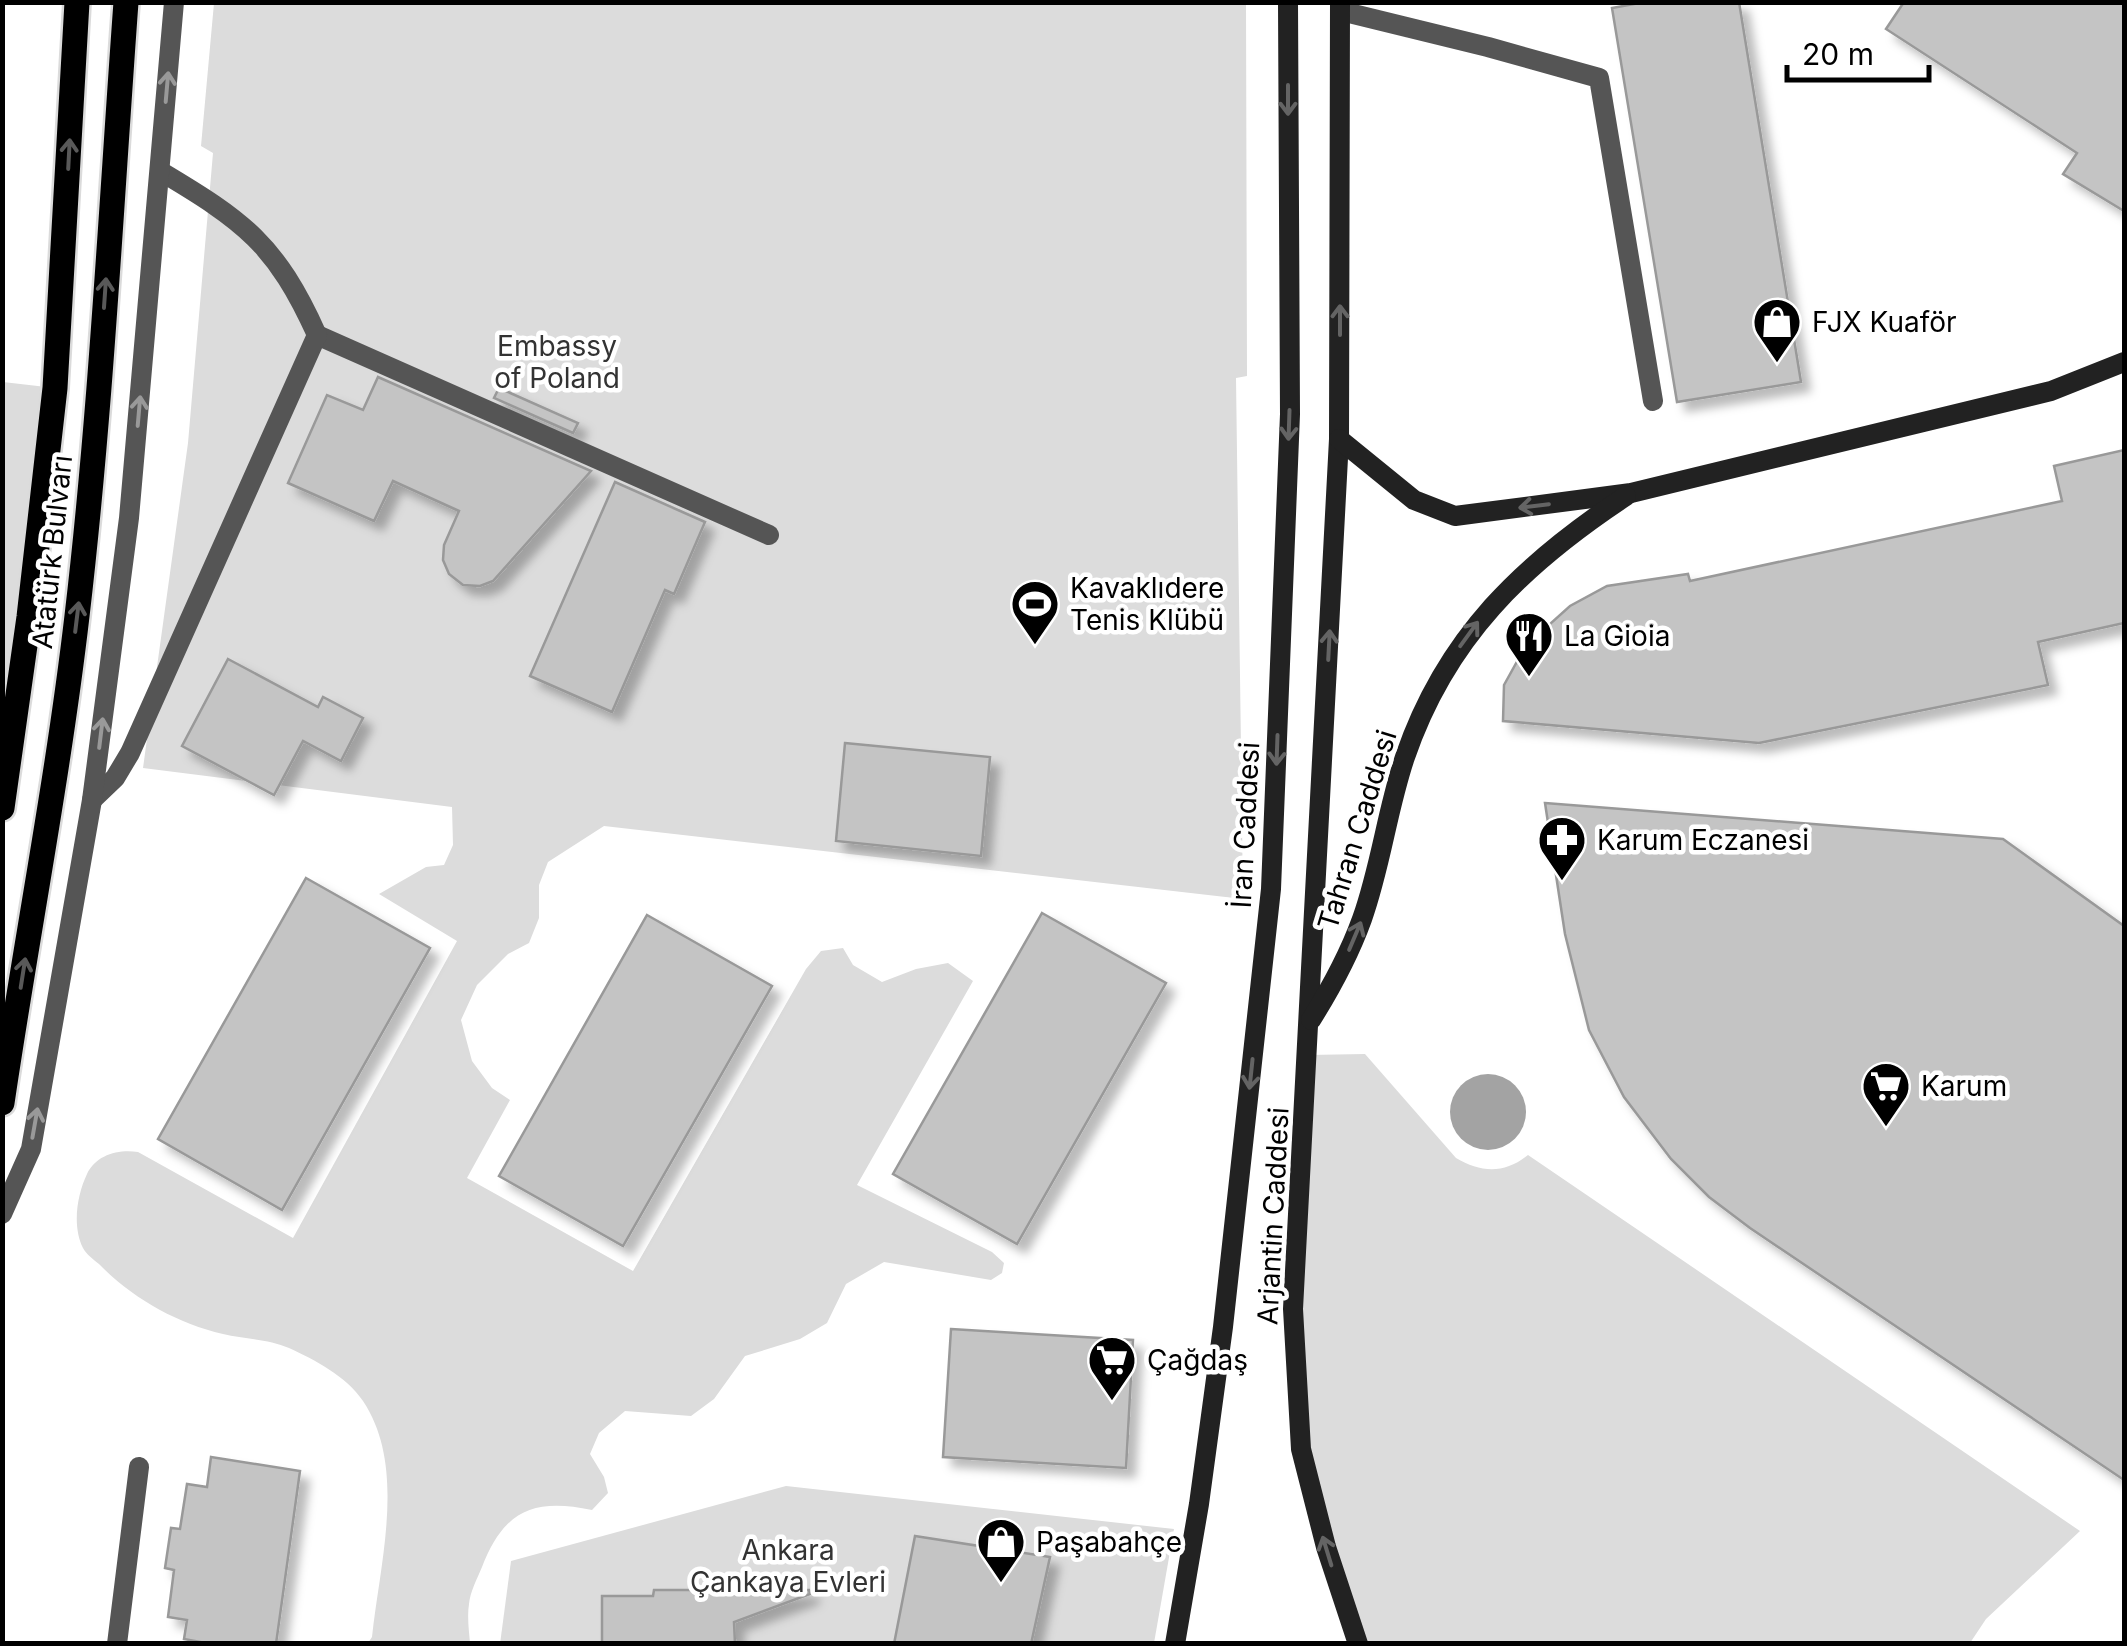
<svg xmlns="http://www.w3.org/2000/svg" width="2127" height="1646" viewBox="0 0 2127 1646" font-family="Inter,sans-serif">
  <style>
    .green { fill: #dcdcdc }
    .water { fill: #a3a3a3 }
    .building { fill: #c4c4c4; stroke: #999; stroke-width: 2.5; filter: url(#shadow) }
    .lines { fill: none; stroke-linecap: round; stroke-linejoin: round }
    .primary-casing { stroke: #dbdbdb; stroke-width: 30 }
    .lane { stroke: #555; stroke-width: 20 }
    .secondary { stroke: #222; stroke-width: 20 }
    .primary { stroke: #000; stroke-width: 25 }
    .oneway { stroke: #999 }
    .oneway2 { stroke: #646464 }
    .oneway3 { stroke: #595959 }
    .labels { text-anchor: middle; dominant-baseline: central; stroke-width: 9; stroke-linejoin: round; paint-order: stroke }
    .poi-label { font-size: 28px; fill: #000; stroke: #fff; text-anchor: start }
    .park-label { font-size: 28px; fill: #333; stroke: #fff }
    .street-label { font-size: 28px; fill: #000; stroke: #fff }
  </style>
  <defs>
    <filter id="shadow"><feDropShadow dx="9" dy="9" stdDeviation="5" flood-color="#0004"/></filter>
  </defs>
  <rect width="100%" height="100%" fill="#fff"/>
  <g class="green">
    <path d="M 214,3 L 1246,3 L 1247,376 L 1236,378 L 1243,899 L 604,826 L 548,862 L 539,885 L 539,918 L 529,943 L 508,954 L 477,985 L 461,1020 L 472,1061 L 492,1088 L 510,1100 L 467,1178 L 633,1271 L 806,969 L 821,951 L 843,948 L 853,965 L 882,982 L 916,969 L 948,963 L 973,981 L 857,1185 L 992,1252 L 1004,1263 L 1002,1273 L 991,1280 L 884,1262 L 846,1284 L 827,1323 L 800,1339 L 745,1356 L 714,1399 L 691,1416 L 625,1411 L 599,1433 L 590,1454 L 604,1477 L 608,1493 L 592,1510 C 534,1498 504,1510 482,1567 C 477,1579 470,1592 469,1604 C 467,1617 469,1631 470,1643 L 368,1643 L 372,1637 C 380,1562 407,1467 363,1401 C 346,1376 315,1360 289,1348 C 269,1339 244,1339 223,1334 C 176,1323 132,1298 99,1264 C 94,1260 86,1254 83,1248 C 72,1226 77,1195 87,1174 C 96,1155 118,1149 138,1152 L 293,1238 L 457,941 L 379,894 L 426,867 L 444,865 L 453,845 L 452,807 L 143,768 L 188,443 L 213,153 L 201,146 Z"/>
    <path d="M 3,382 L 55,388 L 3,768 Z"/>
    <path d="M 1365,1054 L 1456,1158 C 1481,1173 1505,1174 1528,1155 L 2080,1531 L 1986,1619 L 1970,1643 L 1358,1643 L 1301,1449 L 1293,1309 L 1308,1055 Z"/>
    <path d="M 786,1486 L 1174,1529 L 1154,1643 L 500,1644 L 511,1561 Z"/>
  </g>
  <circle class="water" cx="1488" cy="1112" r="38"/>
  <g class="building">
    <path d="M 1645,2 L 1739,2 L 1801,382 L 1677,402 L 1612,8 Z"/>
    <path d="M 1904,2 L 2124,2 L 2124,211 L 2063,174 L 2077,153 L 1886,29 Z"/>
    <path d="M 378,377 L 591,471 L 493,581 L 480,586 L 463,585 L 449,574 L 443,560 L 444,545 L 459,511 L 393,481 L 374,521 L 288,483 L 327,395 L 363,410 Z"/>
    <path d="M 499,388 L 578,423 L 573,433 L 494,398 Z"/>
    <path d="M 2124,450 L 2124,623 L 2038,642 L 2048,685 L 1759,743 L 1503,721 L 1504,685 L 1519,658 L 1541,632 L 1570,606 L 1607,586 L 1688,574 L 1690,581 L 2062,501 L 2054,466 Z"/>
    <path d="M 615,482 L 705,522 L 674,594 L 665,590 L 612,712 L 530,676 Z"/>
    <path d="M 228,659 L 318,707 L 323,697 L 363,718 L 341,761 L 303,741 L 274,795 L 182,746 Z"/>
    <path d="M 845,743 L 990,757 L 981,856 L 836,841 Z"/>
    <path d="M 1545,803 L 2003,839 L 2124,926 L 2124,1480 L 1750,1228 L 1709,1197 L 1671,1159 L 1624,1097 L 1589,1030 L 1565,934 Z"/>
    <path d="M 306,878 L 430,948 L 282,1210 L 158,1139 Z"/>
    <path d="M 1042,913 L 1166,983 L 1017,1244 L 893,1174 Z"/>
    <path d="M 647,915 L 772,986 L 623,1246 L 499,1176 Z"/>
    <path d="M 951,1329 L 1133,1340 L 1126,1468 L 943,1457 Z"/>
    <path d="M 211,1457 L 300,1471 L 276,1644 L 211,1644 L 184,1639 L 187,1620 L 168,1617 L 174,1570 L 165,1568 L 171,1528 L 180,1529 L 187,1484 L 207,1487 Z"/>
    <path d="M 915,1536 L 1050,1557 L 1031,1644 L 894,1644 Z"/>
    <path d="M 654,1590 L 809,1590 L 810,1594 L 734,1622 L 735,1644 L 602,1644 L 602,1596 L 653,1596 Z"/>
  </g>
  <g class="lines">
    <g class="primary-casing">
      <g id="primary">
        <path d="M 2,808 L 29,617 L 55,388 L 77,2"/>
        <path d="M 2,1103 C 26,940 58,779 77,616 C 101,412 111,207 126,2"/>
      </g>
    </g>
    <g class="lane">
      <path d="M 1341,11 L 1488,47 L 1599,78 L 1653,401"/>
      <path d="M 317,335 L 769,535"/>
      <path d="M 92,800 L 115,778 L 130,753 L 317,335 C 276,244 244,221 160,171"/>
      <path d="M 2,1214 L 31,1149 L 92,800 L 129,518 L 174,2"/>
      <path d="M 117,1644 L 139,1467"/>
    </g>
    <g class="secondary">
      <path d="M 1340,2 L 1339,439 L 1293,1309 L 1301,1449 L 1326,1547 L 1358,1644"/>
      <path d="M 1339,439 L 1414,500 L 1455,516 L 1631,493 L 2051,391 L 2124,362"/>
      <path d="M 1311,1020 C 1331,988 1349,955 1362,919 C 1381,866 1387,810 1405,757 C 1446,637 1523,564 1626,496"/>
      <path d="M 1175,1644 L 1199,1504 L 1223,1327 L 1271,889 L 1290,414 L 1288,2"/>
    </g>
    <use href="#primary" class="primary"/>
  </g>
  <defs><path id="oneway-shaft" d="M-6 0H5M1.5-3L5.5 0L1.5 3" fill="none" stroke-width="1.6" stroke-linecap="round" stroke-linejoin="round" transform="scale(2.5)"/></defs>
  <g class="oneway">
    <use href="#oneway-shaft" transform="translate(167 87) rotate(-85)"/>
    <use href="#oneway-shaft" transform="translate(139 411) rotate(-85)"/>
    <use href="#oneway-shaft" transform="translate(101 733) rotate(-83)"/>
    <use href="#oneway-shaft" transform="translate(35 1123) rotate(-80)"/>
  </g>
  <g class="oneway2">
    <use href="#oneway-shaft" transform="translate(1288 100) rotate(90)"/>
    <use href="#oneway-shaft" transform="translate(1340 320) rotate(-90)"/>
    <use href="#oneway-shaft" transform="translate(1289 425) rotate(92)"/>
    <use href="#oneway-shaft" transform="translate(1534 506) rotate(173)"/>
    <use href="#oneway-shaft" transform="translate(1469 634) rotate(-54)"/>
    <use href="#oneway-shaft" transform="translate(1329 645) rotate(-87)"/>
    <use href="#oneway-shaft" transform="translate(1277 750) rotate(92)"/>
    <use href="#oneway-shaft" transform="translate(1355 936) rotate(-67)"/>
    <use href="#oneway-shaft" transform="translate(1251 1074) rotate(96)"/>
    <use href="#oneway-shaft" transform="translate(1327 1551) rotate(-107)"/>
  </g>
  <g class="oneway3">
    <use href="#oneway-shaft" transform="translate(69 154) rotate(-87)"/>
    <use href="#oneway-shaft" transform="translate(105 293) rotate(-86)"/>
    <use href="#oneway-shaft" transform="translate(77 617) rotate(-83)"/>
    <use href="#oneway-shaft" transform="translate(23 973) rotate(-81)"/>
  </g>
  <defs>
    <g id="shop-pin" transform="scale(2.5)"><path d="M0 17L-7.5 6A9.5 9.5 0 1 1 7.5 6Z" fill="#000" stroke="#fff"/><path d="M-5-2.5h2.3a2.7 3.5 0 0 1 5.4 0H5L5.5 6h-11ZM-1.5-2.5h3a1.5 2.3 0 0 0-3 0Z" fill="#fff"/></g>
    <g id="stadium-pin" transform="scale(2.5)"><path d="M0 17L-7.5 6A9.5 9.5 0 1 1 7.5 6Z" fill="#000" stroke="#fff"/><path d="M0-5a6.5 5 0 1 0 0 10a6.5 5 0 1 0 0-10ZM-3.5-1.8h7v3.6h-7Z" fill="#fff"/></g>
    <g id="restaurant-pin" transform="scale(2.5)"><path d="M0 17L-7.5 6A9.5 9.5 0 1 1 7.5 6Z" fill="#000" stroke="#fff"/><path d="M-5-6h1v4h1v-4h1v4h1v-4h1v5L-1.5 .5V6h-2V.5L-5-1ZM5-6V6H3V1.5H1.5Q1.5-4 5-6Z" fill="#fff"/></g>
    <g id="pharmacy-pin" transform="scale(2.5)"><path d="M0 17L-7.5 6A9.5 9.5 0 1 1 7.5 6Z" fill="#000" stroke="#fff"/><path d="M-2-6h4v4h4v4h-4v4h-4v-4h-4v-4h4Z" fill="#fff"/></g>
    <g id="supermarket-pin" transform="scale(2.5)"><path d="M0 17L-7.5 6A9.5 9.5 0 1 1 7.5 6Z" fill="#000" stroke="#fff"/><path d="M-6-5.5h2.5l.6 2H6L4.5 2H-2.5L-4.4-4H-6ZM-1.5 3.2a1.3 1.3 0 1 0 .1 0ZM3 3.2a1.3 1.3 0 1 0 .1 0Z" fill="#fff"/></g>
  </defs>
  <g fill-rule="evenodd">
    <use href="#shop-pin" x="1777" y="322"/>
    <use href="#stadium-pin" x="1035" y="604"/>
    <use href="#restaurant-pin" x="1529" y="636"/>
    <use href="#pharmacy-pin" x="1562" y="840"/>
    <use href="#supermarket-pin" x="1886" y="1086"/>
    <use href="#supermarket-pin" x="1112" y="1360"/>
    <use href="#shop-pin" x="1001" y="1542"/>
  </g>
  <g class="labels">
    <g class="poi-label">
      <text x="1812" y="322">FJX Kuaför</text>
      <text x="1070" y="588">Kavaklıdere<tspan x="1070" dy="32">Tenis Klübü</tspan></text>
      <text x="1564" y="636">La Gioia</text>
      <text x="1597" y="840">Karum Eczanesi</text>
      <text x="1921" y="1086">Karum</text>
      <text x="1147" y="1360">Çağdaş</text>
      <text x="1036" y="1542">Paşabahçe</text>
    </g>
    <g class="park-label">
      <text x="557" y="346">Embassy<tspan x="557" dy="32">of Poland</tspan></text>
      <text x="788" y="1550">Ankara<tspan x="788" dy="32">Çankaya Evleri</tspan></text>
    </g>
    <g class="street-label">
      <text transform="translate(52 552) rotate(-84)">Atatürk Bulvarı</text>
      <text transform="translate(1245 825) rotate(-87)">İran Caddesi</text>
      <text transform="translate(1357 830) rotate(-73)">Tahran Caddesi</text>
      <text transform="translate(1273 1216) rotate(-87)">Arjantin Caddesi</text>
    </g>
  </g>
  <rect width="2127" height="1646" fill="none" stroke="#000000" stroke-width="10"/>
  <path d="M1787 65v15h142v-15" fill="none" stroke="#000000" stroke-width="5"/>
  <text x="1802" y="65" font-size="30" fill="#000000" stroke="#ffffff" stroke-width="8" paint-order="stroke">20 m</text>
</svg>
